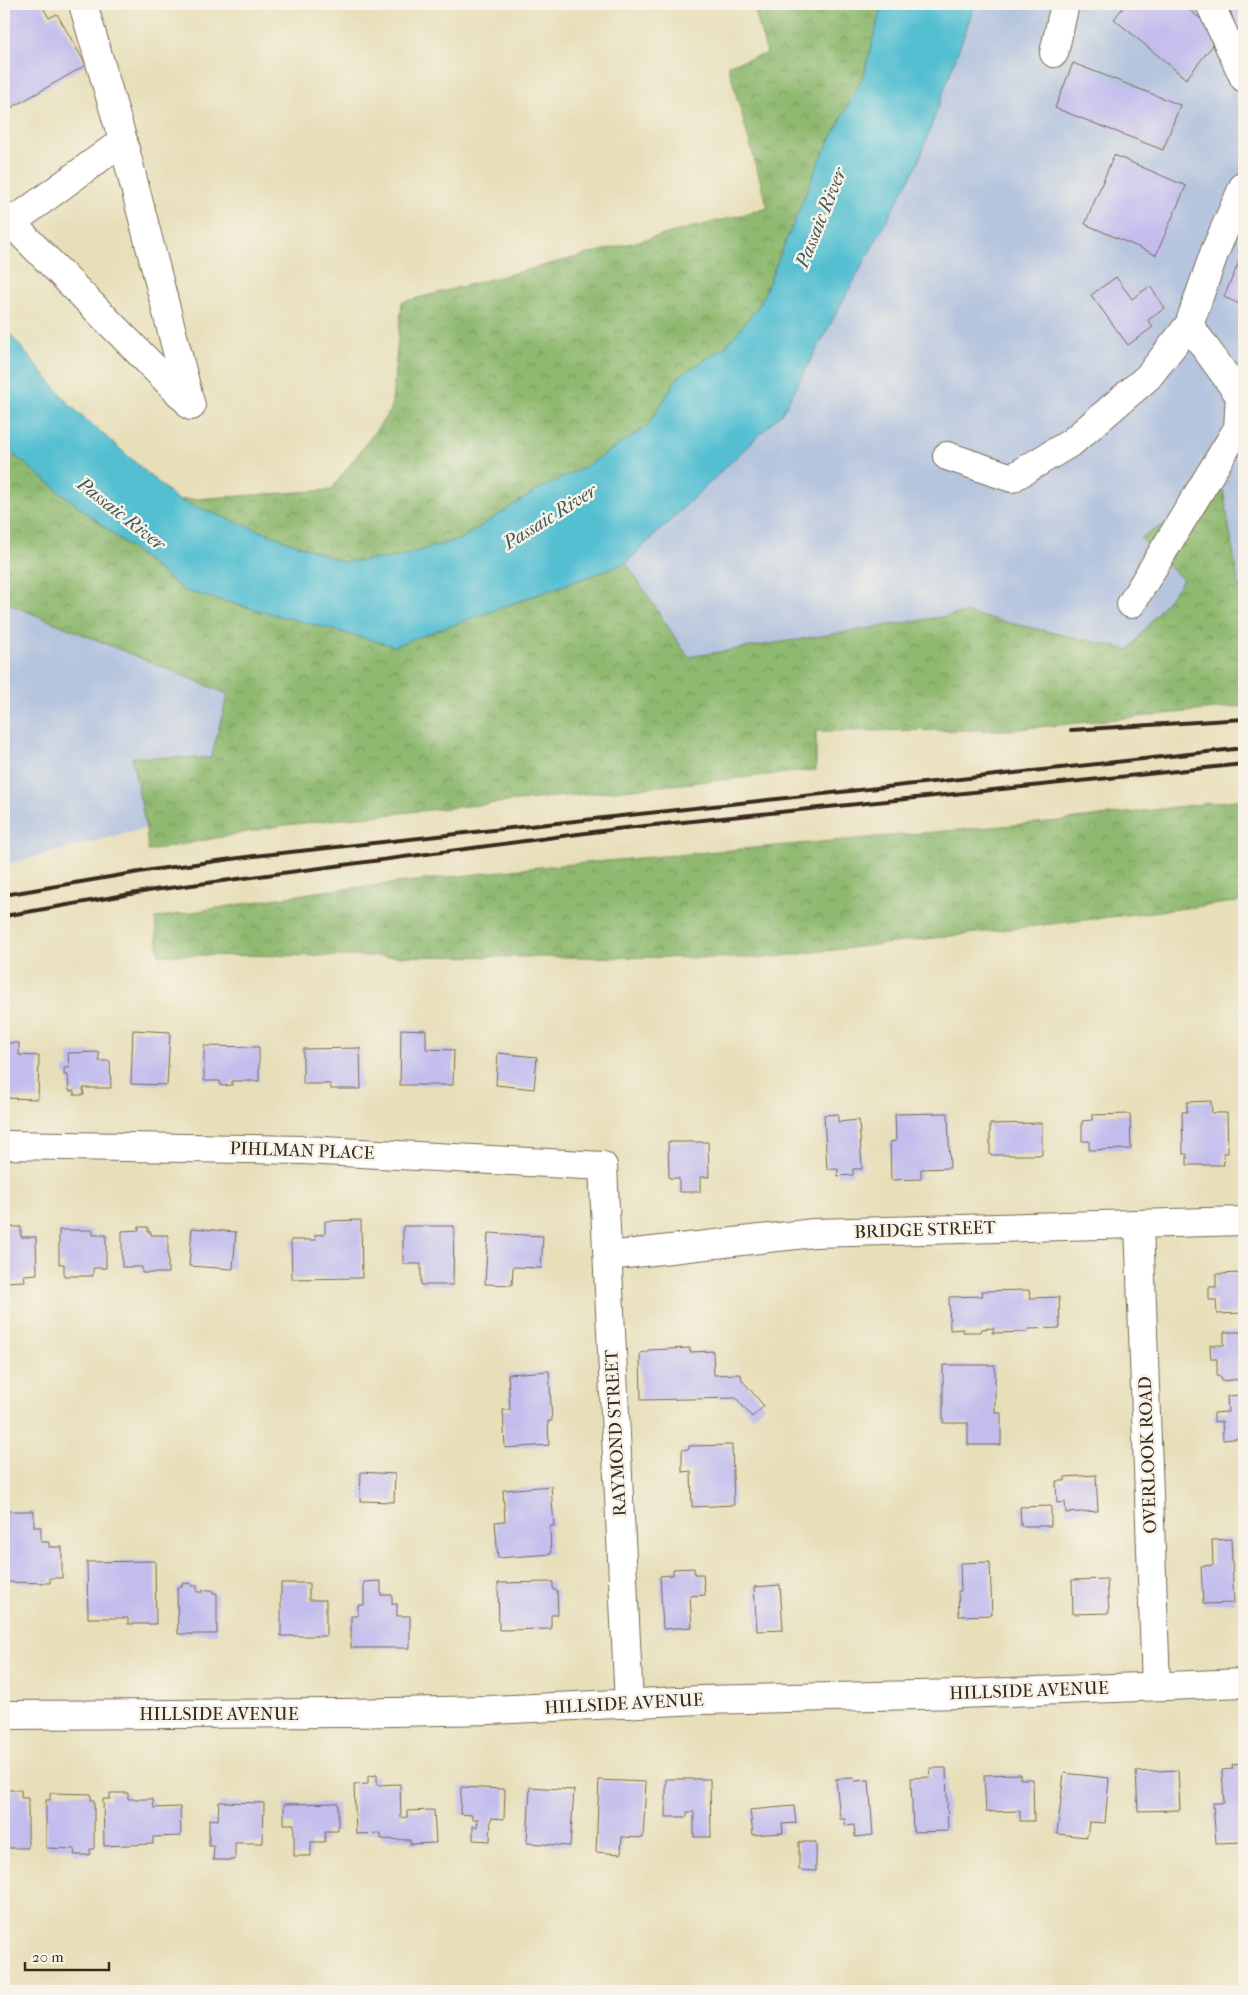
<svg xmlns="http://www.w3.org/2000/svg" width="1248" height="1995" viewBox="0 0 1248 1995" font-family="'IM FELL French Canon',serif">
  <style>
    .industrial { fill: #b6c5de }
    .forest { fill: url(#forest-crowns); stroke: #657247 }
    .water { fill: #55bfd2; stroke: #487478 }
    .building { fill: #c2bded }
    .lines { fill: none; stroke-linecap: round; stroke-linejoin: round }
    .minor-casing { stroke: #776954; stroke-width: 30 }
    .minor { stroke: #fff; stroke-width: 28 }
    .rail { stroke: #3b2a1e; stroke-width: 4 }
    .labels { text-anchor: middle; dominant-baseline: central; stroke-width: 5; stroke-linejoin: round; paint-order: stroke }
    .street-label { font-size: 18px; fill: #3b2a1e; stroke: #f7f3e8 }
    .water-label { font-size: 19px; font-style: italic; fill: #435754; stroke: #f7f3e8 }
  </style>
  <defs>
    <pattern id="forest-crowns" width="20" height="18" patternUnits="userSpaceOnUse" patternTransform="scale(1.25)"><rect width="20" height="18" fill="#8fb970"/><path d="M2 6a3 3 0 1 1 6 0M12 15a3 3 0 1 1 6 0" fill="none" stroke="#76975b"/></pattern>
  </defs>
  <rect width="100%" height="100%" fill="#f7f3e8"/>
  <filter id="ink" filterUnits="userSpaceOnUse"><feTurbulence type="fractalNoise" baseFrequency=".02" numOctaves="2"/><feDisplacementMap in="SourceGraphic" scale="10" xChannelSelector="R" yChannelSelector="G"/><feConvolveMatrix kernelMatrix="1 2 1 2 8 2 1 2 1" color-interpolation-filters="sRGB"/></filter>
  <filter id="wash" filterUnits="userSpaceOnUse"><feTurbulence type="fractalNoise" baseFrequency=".0096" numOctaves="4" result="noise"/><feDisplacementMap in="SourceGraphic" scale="20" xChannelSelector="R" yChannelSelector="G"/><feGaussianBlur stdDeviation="1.12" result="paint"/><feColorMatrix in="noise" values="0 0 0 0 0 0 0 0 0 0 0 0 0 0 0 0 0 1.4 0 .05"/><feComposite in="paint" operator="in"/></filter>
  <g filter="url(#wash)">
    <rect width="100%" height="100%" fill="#e7dfb9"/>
    <g class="industrial">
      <path d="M 975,4 L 1244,4 L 1244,618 L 1223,490 L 1142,538 L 1184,580 L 1129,650 L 966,613 L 688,657 L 626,563 L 782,413 L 918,163 Z"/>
      <path d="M 4,441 L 14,455 L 4,464 Z"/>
      <path d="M 4,602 L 229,694 L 211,758 L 132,758 L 146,828 L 4,865 Z"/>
    </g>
    <g class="forest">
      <path d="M 753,4 L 882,4 L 864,74 L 817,166 L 760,304 L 726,346 L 677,378 L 648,426 L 583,468 L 539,489 L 461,539 L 394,558 L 343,562 L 178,500 L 331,490 L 391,410 L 402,302 L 768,208 L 728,65 L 767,54 Z"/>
      <path d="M 14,455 L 185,591 L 394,646 L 626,563 L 688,657 L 966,613 L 1129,650 L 1183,580 L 1141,538 L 1223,490 L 1244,618 L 1244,706 L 1008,730 L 816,731 L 816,770 L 284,825 L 148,851 L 146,828 L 132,757 L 211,758 L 228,694 L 4,602 L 4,464 Z"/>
      <path d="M 1244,799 L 1244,901 L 766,958 L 159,955 L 155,918 L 317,892 L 539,867 L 1059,821 Z"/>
    </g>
    <path class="water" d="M 882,4 L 975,4 L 918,163 L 782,413 L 626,563 L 394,646 L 185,591 L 14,455 L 4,441 L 4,327 L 70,405 L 178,500 L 343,562 L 394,558 L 461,539 L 539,489 L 583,468 L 648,426 L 677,378 L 726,346 L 760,304 L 817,166 L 864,74 Z"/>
    <g id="blocks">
      <g class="building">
        <path d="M 4,4 L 41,4 L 49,18 L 57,14 L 86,65 L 4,112 Z"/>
        <path d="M 1126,4 L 1182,4 L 1221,35 L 1186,79 L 1114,19 Z"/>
        <path d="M 1228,4 L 1244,4 L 1244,36 L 1239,37 Z"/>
        <path d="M 1073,63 L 1180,105 L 1163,150 L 1055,108 Z"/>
        <path d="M 1114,155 L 1186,186 L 1156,255 L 1085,224 Z"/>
        <path d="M 1244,250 L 1244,306 L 1224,297 Z"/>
        <path d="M 1116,277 L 1132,299 L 1150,286 L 1165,308 L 1148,320 L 1153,327 L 1128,345 L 1091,295 Z"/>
        <path d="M 401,1029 L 426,1030 L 426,1049 L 454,1050 L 453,1085 L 400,1085 Z"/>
        <path d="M 133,1030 L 170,1032 L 167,1085 L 131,1084 Z"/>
        <path d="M 4,1043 L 19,1043 L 19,1055 L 39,1056 L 38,1099 L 4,1098 Z"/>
        <path d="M 204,1046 L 259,1047 L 259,1081 L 232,1081 L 232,1085 L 221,1086 L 220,1081 L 204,1081 Z"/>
        <path d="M 360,1048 L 361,1089 L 331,1089 L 330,1084 L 303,1084 L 303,1049 Z"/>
        <path d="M 99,1052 L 99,1061 L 110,1061 L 111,1088 L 83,1088 L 84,1095 L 74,1095 L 74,1091 L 69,1091 L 68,1075 L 64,1075 L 64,1068 L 69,1068 L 68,1053 Z"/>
        <path d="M 498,1053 L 537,1057 L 534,1089 L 496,1085 Z"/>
        <path d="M 1211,1101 L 1212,1113 L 1227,1113 L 1228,1153 L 1223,1153 L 1224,1165 L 1187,1165 L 1187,1154 L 1183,1154 L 1182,1112 L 1187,1112 L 1187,1102 Z"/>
        <path d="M 948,1113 L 950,1168 L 921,1169 L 921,1179 L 891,1180 L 890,1142 L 896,1141 L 895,1114 Z"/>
        <path d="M 838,1114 L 838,1122 L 859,1120 L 862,1169 L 853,1169 L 853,1175 L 838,1176 L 838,1169 L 827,1169 L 824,1115 Z"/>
        <path d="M 1130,1114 L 1131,1149 L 1089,1150 L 1089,1141 L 1082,1141 L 1082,1121 L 1092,1120 L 1092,1115 Z"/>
        <path d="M 1042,1123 L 1042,1155 L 990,1155 L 990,1124 Z"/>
        <path d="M 668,1142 L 708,1142 L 709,1177 L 700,1177 L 700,1192 L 679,1192 L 679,1178 L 669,1178 Z"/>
        <path d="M 361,1220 L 362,1278 L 292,1279 L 291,1240 L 316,1240 L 315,1235 L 325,1234 L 325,1221 Z"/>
        <path d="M 403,1226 L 454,1226 L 453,1285 L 421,1285 L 421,1264 L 403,1264 Z"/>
        <path d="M 4,1227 L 21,1227 L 21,1237 L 36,1237 L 37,1274 L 24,1275 L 25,1281 L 4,1282 Z"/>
        <path d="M 138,1227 L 148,1227 L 148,1232 L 151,1232 L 151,1235 L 168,1235 L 168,1273 L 142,1273 L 142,1267 L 122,1267 L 122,1231 L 139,1230 Z"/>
        <path d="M 192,1228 L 236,1232 L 233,1269 L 189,1266 Z"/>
        <path d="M 59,1230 L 93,1230 L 93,1235 L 106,1235 L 106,1268 L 93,1268 L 93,1276 L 64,1276 L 64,1264 L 59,1264 Z"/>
        <path d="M 488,1233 L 543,1236 L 541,1268 L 513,1267 L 512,1285 L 485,1284 Z"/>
        <path d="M 1244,1273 L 1244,1313 L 1217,1314 L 1216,1300 L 1209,1300 L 1209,1287 L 1216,1287 L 1216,1274 Z"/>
        <path d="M 1029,1290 L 1030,1298 L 1059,1297 L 1060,1328 L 1029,1329 L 1028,1332 L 992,1333 L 994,1328 L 982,1329 L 981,1332 L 963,1332 L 963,1329 L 950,1330 L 949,1297 L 983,1296 L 982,1291 Z"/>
        <path d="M 1224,1332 L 1244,1332 L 1244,1379 L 1221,1381 L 1221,1376 L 1217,1377 L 1217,1359 L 1211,1359 L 1210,1345 L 1224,1345 Z"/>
        <path d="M 690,1348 L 690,1352 L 713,1351 L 714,1375 L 741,1374 L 742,1380 L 764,1406 L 752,1417 L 736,1398 L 641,1400 L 640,1353 L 647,1352 L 648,1350 Z"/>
        <path d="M 943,1365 L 995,1365 L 995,1413 L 1001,1413 L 1001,1445 L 968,1445 L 968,1423 L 943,1423 Z"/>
        <path d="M 549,1371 L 552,1421 L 548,1421 L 549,1445 L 505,1448 L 503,1410 L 510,1410 L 508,1374 Z"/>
        <path d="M 1244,1395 L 1244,1438 L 1223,1440 L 1222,1421 L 1214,1422 L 1214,1413 L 1228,1412 L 1227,1396 Z"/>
        <path d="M 732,1445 L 734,1505 L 692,1507 L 691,1471 L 682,1472 L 682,1450 L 689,1449 L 689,1446 Z"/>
        <path d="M 361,1472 L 395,1474 L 394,1502 L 360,1501 Z"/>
        <path d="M 1096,1475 L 1098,1511 L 1066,1513 L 1065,1502 L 1057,1503 L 1056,1481 L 1065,1481 L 1065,1477 Z"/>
        <path d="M 551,1486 L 554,1526 L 550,1526 L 551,1554 L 498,1558 L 495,1522 L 505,1521 L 503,1490 Z"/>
        <path d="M 1051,1506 L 1051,1526 L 1021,1526 L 1020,1507 Z"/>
        <path d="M 4,1511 L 34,1511 L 34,1527 L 41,1527 L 41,1542 L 49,1542 L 49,1547 L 62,1547 L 62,1578 L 50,1578 L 50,1583 L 4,1582 Z"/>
        <path d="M 1231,1539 L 1234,1603 L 1203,1604 L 1201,1566 L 1213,1565 L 1212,1540 Z"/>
        <path d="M 155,1561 L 156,1624 L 128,1624 L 128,1618 L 88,1618 L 87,1562 Z"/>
        <path d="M 990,1562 L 992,1615 L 959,1616 L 958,1591 L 961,1591 L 960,1563 Z"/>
        <path d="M 694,1568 L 694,1574 L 703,1574 L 705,1595 L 690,1596 L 692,1627 L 663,1629 L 660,1576 L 673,1575 L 673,1569 Z"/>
        <path d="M 1107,1579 L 1109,1613 L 1073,1614 L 1072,1580 Z"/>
        <path d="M 381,1581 L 381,1595 L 392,1595 L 392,1604 L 397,1604 L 397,1616 L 410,1616 L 410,1648 L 351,1648 L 351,1616 L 358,1616 L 358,1605 L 364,1605 L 364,1582 Z"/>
        <path d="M 553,1582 L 553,1590 L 557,1590 L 558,1615 L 551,1615 L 551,1629 L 499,1630 L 498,1583 Z"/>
        <path d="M 191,1583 L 191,1586 L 197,1586 L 197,1592 L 203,1592 L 203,1590 L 213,1590 L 212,1593 L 217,1593 L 217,1634 L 178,1634 L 177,1587 L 182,1587 L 181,1584 Z"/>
        <path d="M 281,1583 L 309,1583 L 309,1600 L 326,1600 L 326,1636 L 281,1636 Z"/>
        <path d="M 780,1585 L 783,1630 L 757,1631 L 754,1587 Z"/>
        <path d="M 1244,1764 L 1244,1842 L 1216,1843 L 1213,1803 L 1224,1803 L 1222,1770 L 1233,1769 L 1232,1765 Z"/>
        <path d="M 930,1768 L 946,1768 L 948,1831 L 913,1832 L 911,1778 L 931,1777 Z"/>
        <path d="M 1178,1770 L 1180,1810 L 1138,1811 L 1136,1772 Z"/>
        <path d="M 1064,1773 L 1109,1778 L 1105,1823 L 1089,1822 L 1087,1837 L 1057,1834 Z"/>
        <path d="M 1020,1774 L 1020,1779 L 1033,1779 L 1034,1821 L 1020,1821 L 1020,1811 L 986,1812 L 984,1775 Z"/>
        <path d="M 377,1775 L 377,1785 L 400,1784 L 401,1818 L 407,1817 L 407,1811 L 434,1810 L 436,1843 L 410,1844 L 410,1840 L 381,1839 L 381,1833 L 356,1834 L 354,1785 L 368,1784 L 368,1776 Z"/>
        <path d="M 854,1778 L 855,1781 L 869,1780 L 873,1835 L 855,1837 L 854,1825 L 845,1826 L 845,1819 L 840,1819 L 836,1779 Z"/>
        <path d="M 666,1779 L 710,1779 L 711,1837 L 694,1837 L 694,1812 L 687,1812 L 687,1817 L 666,1817 Z"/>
        <path d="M 599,1780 L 646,1782 L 643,1838 L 622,1837 L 621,1854 L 596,1852 Z"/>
        <path d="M 461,1787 L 505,1789 L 504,1819 L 491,1818 L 490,1841 L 473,1840 L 473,1826 L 477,1827 L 478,1819 L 472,1819 L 472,1815 L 460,1814 Z"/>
        <path d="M 530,1787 L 574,1790 L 570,1846 L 527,1843 Z"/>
        <path d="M 4,1790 L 21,1790 L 21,1798 L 28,1798 L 28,1848 L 4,1848 Z"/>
        <path d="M 50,1793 L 91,1794 L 91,1800 L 94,1800 L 94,1849 L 90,1849 L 90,1855 L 74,1855 L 75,1849 L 46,1848 L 46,1800 L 50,1800 Z"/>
        <path d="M 110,1793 L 128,1793 L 128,1799 L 153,1799 L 154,1808 L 180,1807 L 181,1836 L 153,1837 L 153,1844 L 104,1846 L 103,1799 L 110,1799 Z"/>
        <path d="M 219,1802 L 264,1803 L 263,1843 L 235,1843 L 235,1860 L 213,1860 L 214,1846 L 209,1846 L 209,1819 L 218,1820 Z"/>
        <path d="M 338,1803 L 338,1831 L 325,1831 L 325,1842 L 311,1842 L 311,1856 L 294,1856 L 294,1824 L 284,1824 L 284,1804 Z"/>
        <path d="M 794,1806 L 796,1823 L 782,1824 L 783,1833 L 753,1835 L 750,1810 Z"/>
        <path d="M 799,1842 L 816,1842 L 816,1871 L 799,1870 Z"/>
      </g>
    </g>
  </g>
  <g filter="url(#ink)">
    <use href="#blocks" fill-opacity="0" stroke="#776954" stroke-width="1"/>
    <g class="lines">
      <g class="minor-casing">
        <g id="minor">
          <path d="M 1210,4 L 1244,78"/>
          <path d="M 1054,53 L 1065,4"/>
          <path d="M 123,141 L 191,406"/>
          <path d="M 4,215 L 11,223 L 123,141 L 83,4"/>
          <path d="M 11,223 L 190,404"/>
          <path d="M 947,456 L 1012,478 L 1072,442 L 1148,377 L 1189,325 L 1215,251 L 1244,185"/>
          <path d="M 1131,604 L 1238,428 L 1240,396 L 1189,325"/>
          <path d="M 4,1145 L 304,1150 L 603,1166 L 629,1704"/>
          <path d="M 1139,1224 L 1156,1685"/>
          <path d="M 608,1256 L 814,1233 L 1244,1221"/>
          <path d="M 4,1715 L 345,1713 L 490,1710 L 701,1700 L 961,1694 L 1244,1683"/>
        </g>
      </g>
      <use href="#minor" class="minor"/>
      <g class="rail">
        <path d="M 1071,730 L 1244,719"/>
        <path d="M 4,895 L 151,870 L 254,856 L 1244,748"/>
        <path d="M 4,916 L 154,890 L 616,829 L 1244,764"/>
      </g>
    </g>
  </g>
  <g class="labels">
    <g class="street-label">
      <text transform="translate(302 1151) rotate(2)">PIHLMAN PLACE</text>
      <text transform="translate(925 1230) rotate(-2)">BRIDGE STREET</text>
      <text transform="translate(616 1433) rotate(-93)">RAYMOND STREET</text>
      <text transform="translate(1148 1455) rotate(-92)">OVERLOOK ROAD</text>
      <text transform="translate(1029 1691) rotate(-2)">HILLSIDE AVENUE</text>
      <text transform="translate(624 1704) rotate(-3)">HILLSIDE AVENUE</text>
      <text x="219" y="1714">HILLSIDE AVENUE</text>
    </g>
    <g class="water-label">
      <text transform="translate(821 218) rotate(-68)">Passaic River</text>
      <text transform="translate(121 514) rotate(38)">Passaic River</text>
      <text transform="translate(550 517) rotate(-32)">Passaic River</text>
    </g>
  </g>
  <rect width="1248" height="1995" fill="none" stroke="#f7f3e8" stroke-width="20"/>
  <path d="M25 1962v8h84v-8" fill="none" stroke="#3b2a1e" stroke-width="2.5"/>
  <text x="32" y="1962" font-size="15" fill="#3b2a1e" stroke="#f7f3e8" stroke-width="4" paint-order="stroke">20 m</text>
</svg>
